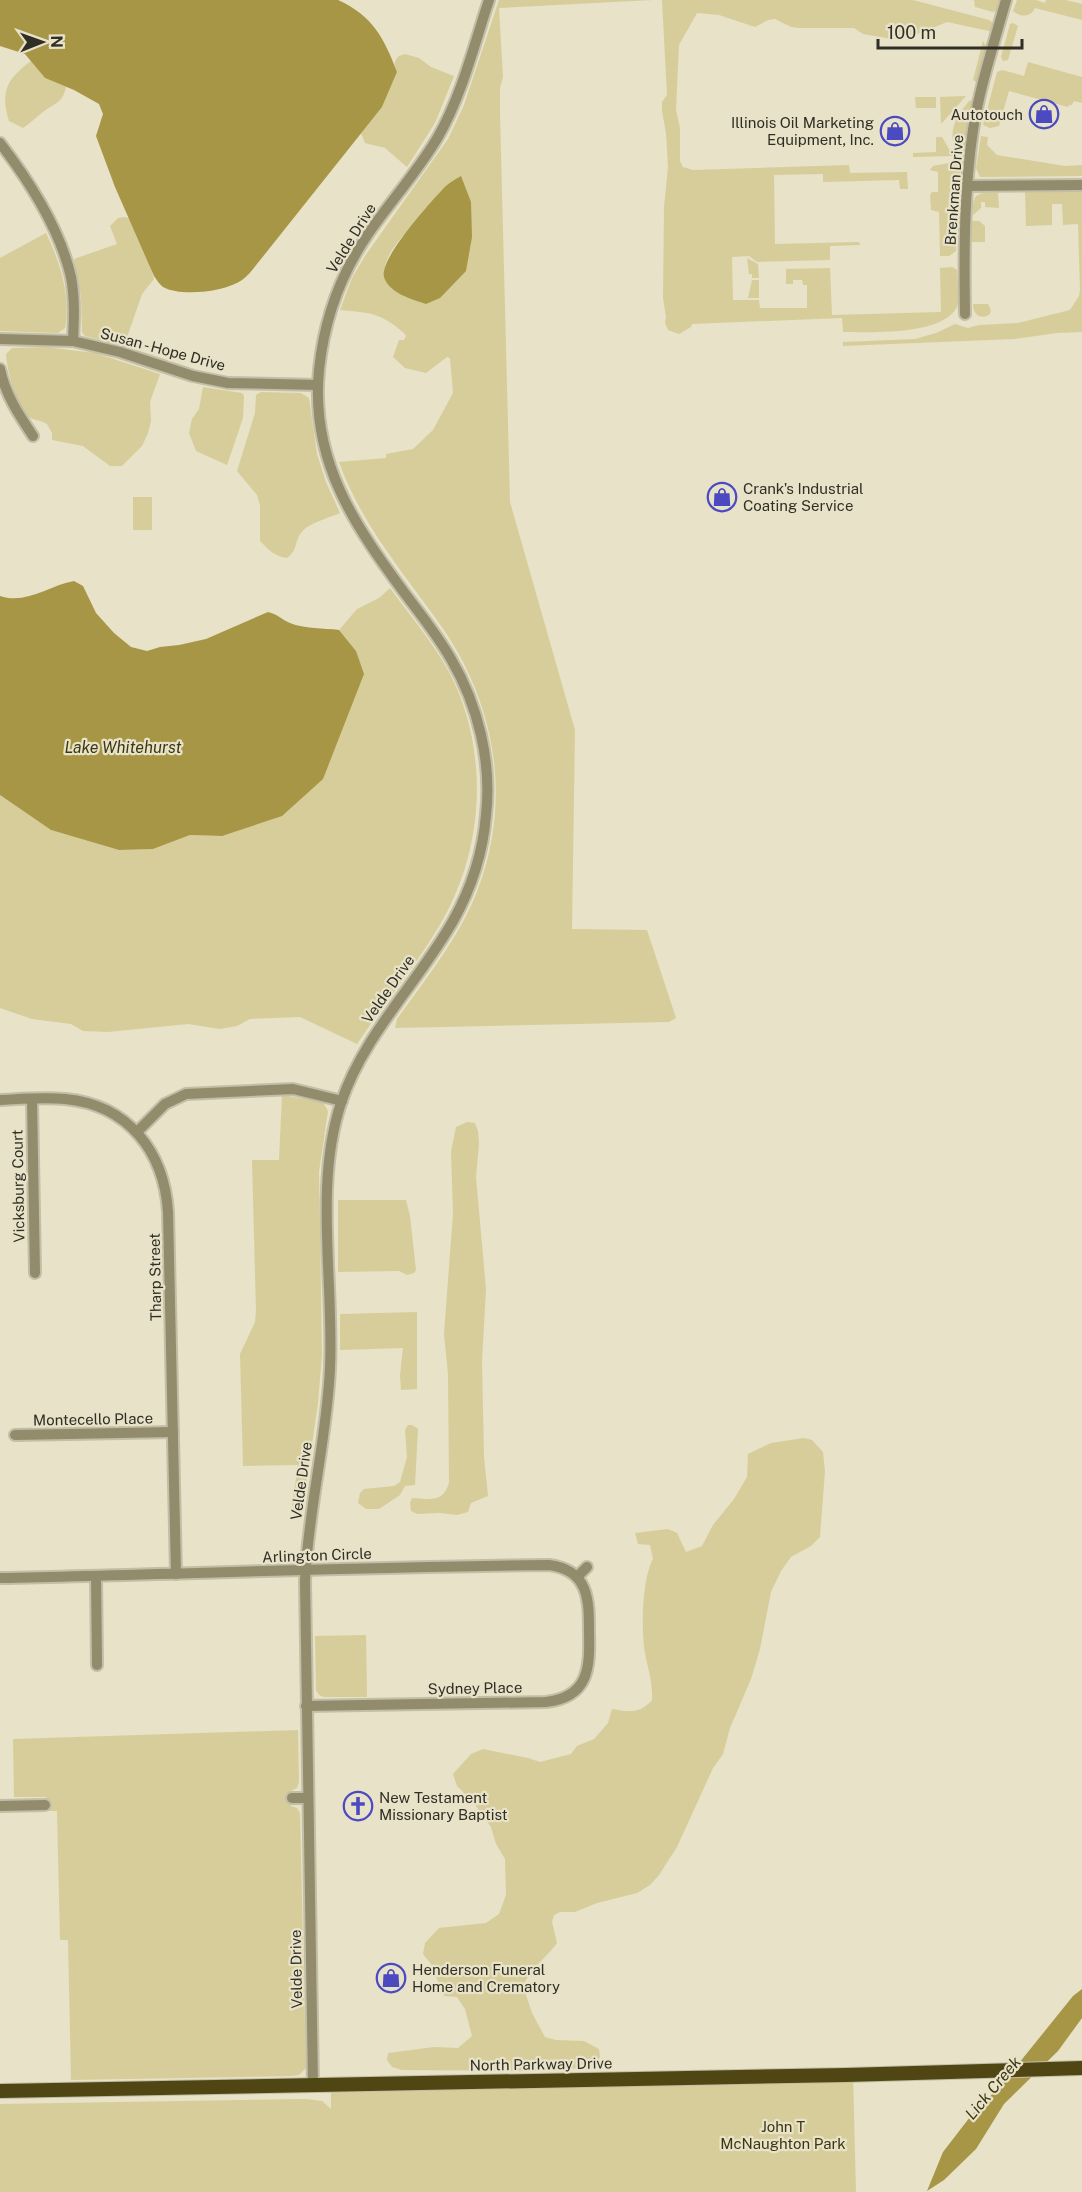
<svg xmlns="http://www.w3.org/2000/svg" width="1082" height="2192" viewBox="0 0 1082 2192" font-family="'Public Sans',sans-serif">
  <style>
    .green { fill: #d7cd9a; fill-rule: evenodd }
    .water { fill: #a69646 }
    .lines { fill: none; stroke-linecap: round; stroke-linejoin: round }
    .minor-casing { stroke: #c3bea7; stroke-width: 14 }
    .major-casing { stroke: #c3bea7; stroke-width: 16 }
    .minor { stroke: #928c6c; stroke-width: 10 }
    .major { stroke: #504614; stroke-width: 14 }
    .labels { text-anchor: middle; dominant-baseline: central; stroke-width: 4.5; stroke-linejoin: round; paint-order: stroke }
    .poi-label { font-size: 15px; fill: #312f25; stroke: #e7e2c8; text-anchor: start }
    .street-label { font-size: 15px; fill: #312f25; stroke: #e7e2c8 }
    .park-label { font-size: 15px; fill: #3e3713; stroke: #e7e2c8 }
    .water-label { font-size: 16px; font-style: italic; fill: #3d3613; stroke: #e7e2c8 }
  </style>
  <rect width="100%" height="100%" fill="#e7e2c8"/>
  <g class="green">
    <path d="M 499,0 L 653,0 L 499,8 L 503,77 L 500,88 L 500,114 L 510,502 L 575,730 L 572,929 L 647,930 L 676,1018 L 669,1022 L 395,1028 L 397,1019 C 423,983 452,946 471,906 C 513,813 500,713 444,630 C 405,574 363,528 339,462 L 386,458 L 386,454 L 413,449 L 433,430 L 453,393 L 450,358 L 447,357 L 426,373 L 405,368 L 393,357 L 399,340 L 404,340 L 406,336 L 404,333 C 379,312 371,313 340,310 L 352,278 L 365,256 L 448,139 L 464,105 ZM 461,176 L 384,276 C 384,252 403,237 417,220 C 431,203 442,188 461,176 Z"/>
    <path d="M 662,0 L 913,0 L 989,20 L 992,22 L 994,32 L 947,22 L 908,38 L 892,39 L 863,34 L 854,28 L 800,28 L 791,27 L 775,19 L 768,20 L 755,27 L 719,15 L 697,13 L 679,45 L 676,110 L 680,128 L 680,161 L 683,167 L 693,170 L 849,165 L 850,173 L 907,172 L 908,189 L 900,189 L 899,180 L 823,182 L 823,174 L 774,175 L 775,244 L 859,242 L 860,245 L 830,246 L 830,260 L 757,262 L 749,256 L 732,257 L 733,300 L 759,300 L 760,308 L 807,308 L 807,285 L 803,285 L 802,280 L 793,280 L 793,284 L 786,284 L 786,269 L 830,268 L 832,315 L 941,312 L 940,268 L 952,267 L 957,270 C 957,280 961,298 957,307 C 942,336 870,332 843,332 L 842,318 L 692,324 L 691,327 L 679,334 L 668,330 L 665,323 L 666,317 L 663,298 L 664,207 L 668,167 L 666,133 L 662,111 L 662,102 L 667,95 Z"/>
    <path d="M 974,0 L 1002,0 L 999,10 L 993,12 L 975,7 Z"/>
    <path d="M 1017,0 L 1036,0 L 1045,3 L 1046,0 L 1066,0 L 1082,4 L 1082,20 L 1035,8 C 1031,17 1021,18 1013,11 Z"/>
    <path d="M 1013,23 L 1018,26 L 1008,60 L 1003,61 L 1001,57 L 1010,24 Z"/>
    <path d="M 983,41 L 988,49 L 977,83 L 973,80 Z"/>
    <path d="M 405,54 L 419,58 L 431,67 L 454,76 L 435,123 L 407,167 L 385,148 L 365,143 L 361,133 L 382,107 L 397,72 C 394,65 393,62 399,56 Z"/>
    <path d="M 31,61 L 45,78 L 66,87 C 62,104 56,102 43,112 C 36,117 31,123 23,128 L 9,121 C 0,91 7,79 31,61 Z"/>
    <path d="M 1028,62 L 1082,77 L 1082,103 L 1074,101 L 1072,105 L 1069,105 L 1068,107 L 1009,91 L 999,126 L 990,128 L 983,125 L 997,72 L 1002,70 L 1024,76 Z"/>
    <path d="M 966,96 L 942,123 L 941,123 L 940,97 Z"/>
    <path d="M 915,97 L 936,97 L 936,108 L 916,108 Z"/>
    <path d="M 972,100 L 973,103 L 963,151 L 959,154 C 945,134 956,117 969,101 Z"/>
    <path d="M 981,136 L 988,137 L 987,145 L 997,155 L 1065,166 L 1082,165 L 1082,176 L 980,177 L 976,168 Z"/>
    <path d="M 936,137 L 942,137 L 953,156 L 913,157 L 913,153 L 936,152 Z"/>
    <path d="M 954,162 L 959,164 L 961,168 L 957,207 L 956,251 L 949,256 L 940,256 L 939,212 L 931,210 L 930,195 L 932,192 L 938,192 L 938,172 L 930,170 L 933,166 Z"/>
    <path d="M 1082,191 L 1082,332 L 1057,333 L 1015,339 L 843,346 L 843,342 L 915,339 L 936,333 L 955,324 L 968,328 L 979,325 L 1018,323 L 1070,310 L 1079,296 L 1080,290 L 1078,224 L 1063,225 L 1062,204 L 1052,204 L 1052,225 L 1026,226 L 1025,192 Z"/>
    <path d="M 998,193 L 999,208 L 985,207 L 985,202 L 981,202 L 981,208 L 973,215 C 972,193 977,192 998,193 Z"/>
    <path d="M 124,217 L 129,218 L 149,262 L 154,279 L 142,294 L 124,346 L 85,336 L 82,332 L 81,297 L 74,259 L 117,244 L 110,226 L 118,218 Z"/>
    <path d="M 972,221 L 979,221 L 985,226 L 985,242 L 971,242 Z"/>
    <path d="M 46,233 C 60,262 71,296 65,328 L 58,333 L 0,331 L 0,258 Z"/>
    <path d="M 747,258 L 758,264 L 759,278 L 752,278 L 752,274 L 749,274 Z"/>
    <path d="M 752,280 L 759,280 L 759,298 L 748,298 Z"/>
    <path d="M 973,304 L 988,304 L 991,310 L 990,314 C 980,321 973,314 973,304 Z"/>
    <path d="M 47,347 L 95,353 L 160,374 L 150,402 L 151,421 L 148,433 L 142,446 L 122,466 L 110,466 L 83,446 L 52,440 L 52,433 L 47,424 C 41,420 35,421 29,417 C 16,407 7,370 6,354 L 12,348 Z"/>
    <path d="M 203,387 L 242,393 L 244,396 L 243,418 L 227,465 L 196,451 L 189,433 L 192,419 L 199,409 Z"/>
    <path d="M 261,392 L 301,393 L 309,398 L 317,454 L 326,482 L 340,513 C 329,518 308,523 301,533 C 294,543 298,550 287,558 C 275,557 268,549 260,541 L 260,505 L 257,495 L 237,471 L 255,413 L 256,395 Z"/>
    <rect x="133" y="497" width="19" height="33"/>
    <path d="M 390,588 C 414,621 443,654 458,691 C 487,762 482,844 447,912 C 422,959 386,1000 357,1044 L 300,1017 L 250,1019 L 237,1026 L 220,1029 L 188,1024 L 108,1032 L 83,1031 L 71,1024 L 32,1019 L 0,1008 L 0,795 L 51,830 L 119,850 L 153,849 L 190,835 L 222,836 L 356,651 L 339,630 L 357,609 L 379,598 Z"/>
    <path d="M 282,1095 L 321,1102 L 324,1104 L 328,1111 L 319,1172 L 322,1355 L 318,1403 L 303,1507 L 292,1506 L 298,1465 L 243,1466 L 240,1354 L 255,1322 L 256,1311 L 252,1160 L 279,1160 Z"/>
    <path d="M 467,1122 L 475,1123 L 478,1131 L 479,1144 L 476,1177 L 486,1289 L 482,1361 L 484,1457 L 488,1496 L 471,1503 L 468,1512 L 457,1515 L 440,1513 L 417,1514 L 411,1511 L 410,1503 L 412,1498 C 430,1499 443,1503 449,1483 L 448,1374 L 444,1334 L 453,1213 L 451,1152 L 456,1127 Z"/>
    <path d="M 338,1200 L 406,1200 L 410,1216 L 416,1270 L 414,1273 L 407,1275 L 399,1271 L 338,1272 Z"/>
    <path d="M 417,1312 L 417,1389 L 401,1390 L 400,1375 L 403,1348 L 340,1350 L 340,1314 Z"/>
    <path d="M 408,1425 L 412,1425 L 418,1429 L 415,1485 L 405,1486 L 400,1495 L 379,1509 L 366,1509 L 358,1503 L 360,1493 L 364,1489 L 394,1486 L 400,1482 L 407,1457 L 405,1430 Z"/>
    <path d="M 804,1438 L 812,1440 L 823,1452 L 825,1471 L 820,1537 L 811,1546 L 791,1557 L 781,1571 L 771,1592 L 760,1649 L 751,1679 L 730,1728 L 723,1754 L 713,1768 L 677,1847 L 659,1875 L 650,1885 L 637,1893 L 597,1903 L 575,1912 L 560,1912 L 554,1915 L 552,1922 L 557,1943 C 546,1958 531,1968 523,1986 L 532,2013 L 545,2037 L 556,2040 L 584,2041 L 599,2049 L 600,2057 L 596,2065 L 556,2071 L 402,2070 L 392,2067 L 387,2060 L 388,2053 L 434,2047 L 458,2048 L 472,2036 L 465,2009 L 457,1997 L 444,1996 L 431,1964 L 423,1954 L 425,1943 L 439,1928 L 486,1923 L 499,1914 L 506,1895 L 505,1859 L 496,1844 L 491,1827 L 474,1803 L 457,1786 L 453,1774 L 471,1754 L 483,1749 L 528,1758 L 540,1762 L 571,1754 L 577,1746 L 594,1739 L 608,1723 L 612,1709 C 629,1712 640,1714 652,1700 C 653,1683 648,1669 645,1653 C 641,1630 642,1579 653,1559 L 650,1545 L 638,1544 L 635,1533 L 668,1529 L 677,1533 L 686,1552 L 702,1546 L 713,1525 L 734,1499 L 747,1477 L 748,1454 L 771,1443 Z"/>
    <path d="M 366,1635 L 367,1697 L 324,1697 L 319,1695 L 316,1690 L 315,1636 Z"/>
    <path d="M 298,1730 L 299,1782 L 297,1788 L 291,1791 L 291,1806 L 297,1808 L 300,1813 L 306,2068 L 299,2075 L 292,2076 L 71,2080 L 68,1940 L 60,1940 L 57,1811 L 47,1811 L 46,1797 L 14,1797 L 13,1739 Z"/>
    <path d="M 853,2075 L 856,2192 L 0,2192 L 0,2104 L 306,2099 L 322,2101 L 331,2109 L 331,2085 Z"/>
  </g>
  <g class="water">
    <path d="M 0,0 L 338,0 C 373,16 384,38 397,72 L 382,107 L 261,259 C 255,266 249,275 242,280 C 225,292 181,297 163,287 C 159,284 157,280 154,276 L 115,187 L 96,136 L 103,114 L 99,104 L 74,90 L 45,78 L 25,54 L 0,46 Z"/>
    <path d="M 461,176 L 471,202 L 472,237 L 466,271 L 440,298 L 426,304 C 411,299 389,293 384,277 C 379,259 429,204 442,190 C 447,184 454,180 461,176 Z"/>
    <path d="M 74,581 L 83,586 L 96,613 L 114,633 L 131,647 L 147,651 L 160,647 L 179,645 L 206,639 L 268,612 C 277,614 281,619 290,623 C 304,629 324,628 339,630 L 356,651 L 364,674 L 323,779 L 282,816 L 222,836 L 190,835 L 153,849 L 119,850 L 51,830 L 0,795 L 0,596 C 26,605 50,585 74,581 Z"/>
    <path d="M 1082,1989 L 1082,2018 L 1058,2051 L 1004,2104 L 976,2149 L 944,2180 L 927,2191 L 943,2152 L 970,2117 L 1003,2083 L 1073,1996 Z"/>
  </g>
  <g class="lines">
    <g class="minor-casing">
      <g id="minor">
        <path d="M 0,143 C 30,182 60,229 71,277 C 75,298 74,320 73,341"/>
        <path d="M 966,186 L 1082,185"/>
        <path d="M 965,314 C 964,253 964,191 973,130 C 980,86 994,43 1006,0"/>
        <path d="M 0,339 L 73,341 L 120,352 L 193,376 L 228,383 L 318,385"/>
        <path d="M 0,369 C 5,394 19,415 33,436"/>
        <path d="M 32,1099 L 35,1273"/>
        <path d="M 0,1100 C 21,1099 44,1097 65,1099 C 129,1105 164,1152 168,1212 L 176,1574"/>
        <path d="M 137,1132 L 165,1104 L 186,1094 L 293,1089 L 342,1101"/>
        <path d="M 15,1435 L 173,1432"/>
        <path d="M 96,1576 L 97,1665"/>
        <path d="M 577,1577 L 587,1567"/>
        <path d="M 0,1578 C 183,1574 366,1567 549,1565 C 589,1570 589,1600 589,1632 C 590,1668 589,1697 546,1702 L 306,1706"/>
        <path d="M 292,1798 L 308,1798"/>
        <path d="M 0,1806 L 45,1805"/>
        <path d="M 313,2085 L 305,1581 C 308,1509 327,1439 330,1368 C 334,1282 314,1184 341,1103 C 364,1034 418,983 453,921 C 471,889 483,852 486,815 C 492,762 478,705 451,659 C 438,636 422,616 406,595 C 355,526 310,461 319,370 C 324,320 340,275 368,234 C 391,201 418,171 438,137 C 462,95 474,45 489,0"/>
      </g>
    </g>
    <g class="major-casing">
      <path id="major" d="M 0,2091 L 846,2075 L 1082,2068"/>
    </g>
    <use href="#minor" class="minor"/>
    <use href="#major" class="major"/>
  </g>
  <defs>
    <g id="shop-ring" transform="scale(1.5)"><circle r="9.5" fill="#e7e2c8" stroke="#4c4ac0" stroke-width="1.5"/><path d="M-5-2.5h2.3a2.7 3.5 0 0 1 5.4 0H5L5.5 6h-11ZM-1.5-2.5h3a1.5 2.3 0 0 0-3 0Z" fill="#4c4ac0"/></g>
    <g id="church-ring" transform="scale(1.5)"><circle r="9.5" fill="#e7e2c8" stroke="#4c4ac0" stroke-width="1.5"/><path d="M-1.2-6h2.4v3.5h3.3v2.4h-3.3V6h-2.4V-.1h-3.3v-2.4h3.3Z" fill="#4c4ac0"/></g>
  </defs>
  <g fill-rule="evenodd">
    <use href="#shop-ring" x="1044" y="114"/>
    <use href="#shop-ring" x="895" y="131"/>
    <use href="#shop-ring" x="722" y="497"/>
    <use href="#church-ring" x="358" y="1806"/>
    <use href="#shop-ring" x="391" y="1978"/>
  </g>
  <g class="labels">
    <g class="poi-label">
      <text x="1023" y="114" text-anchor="end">Autotouch</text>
      <text x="874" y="122" text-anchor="end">Illinois Oil Marketing<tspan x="874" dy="17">Equipment, Inc.</tspan></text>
      <text x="743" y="488">Crank's Industrial<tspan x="743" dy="17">Coating Service</tspan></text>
      <text x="379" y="1797">New Testament<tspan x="379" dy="17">Missionary Baptist</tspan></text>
      <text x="412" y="1969">Henderson Funeral<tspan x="412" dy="17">Home and Crematory</tspan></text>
    </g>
    <g class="street-label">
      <text transform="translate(954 190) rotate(-86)">Brenkman Drive</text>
      <text transform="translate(351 238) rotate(-58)">Velde Drive</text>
      <text transform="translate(163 349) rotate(15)">Susan - Hope Drive</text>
      <text transform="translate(388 989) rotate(-55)">Velde Drive</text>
      <text transform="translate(18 1186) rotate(-91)">Vicksburg Court</text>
      <text transform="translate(155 1277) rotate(-91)">Tharp Street</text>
      <text transform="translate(93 1419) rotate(-1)">Montecello Place</text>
      <text transform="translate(301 1481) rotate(-82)">Velde Drive</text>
      <text transform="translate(317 1555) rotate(-2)">Arlington Circle</text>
      <text transform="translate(475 1688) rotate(-1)">Sydney Place</text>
      <text transform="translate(296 1969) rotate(-91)">Velde Drive</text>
      <text transform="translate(541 2064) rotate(-1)">North Parkway Drive</text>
    </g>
    <g class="park-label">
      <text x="783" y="2126">John T<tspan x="783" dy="17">McNaughton Park</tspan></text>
    </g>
    <g class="water-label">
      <text x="123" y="747">Lake Whitehurst</text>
      <text transform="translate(993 2088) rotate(-50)">Lick Creek</text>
    </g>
  </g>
  <g transform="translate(42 42) rotate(89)" stroke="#e7e2c8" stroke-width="4.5" paint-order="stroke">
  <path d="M0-4.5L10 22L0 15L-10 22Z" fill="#312f25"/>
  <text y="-9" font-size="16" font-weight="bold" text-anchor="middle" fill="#312f25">N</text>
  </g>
  <path d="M878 39v9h144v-9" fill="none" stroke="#312f25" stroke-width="3"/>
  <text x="887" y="39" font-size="18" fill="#312f25" stroke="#e7e2c8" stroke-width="4.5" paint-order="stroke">100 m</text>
</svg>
